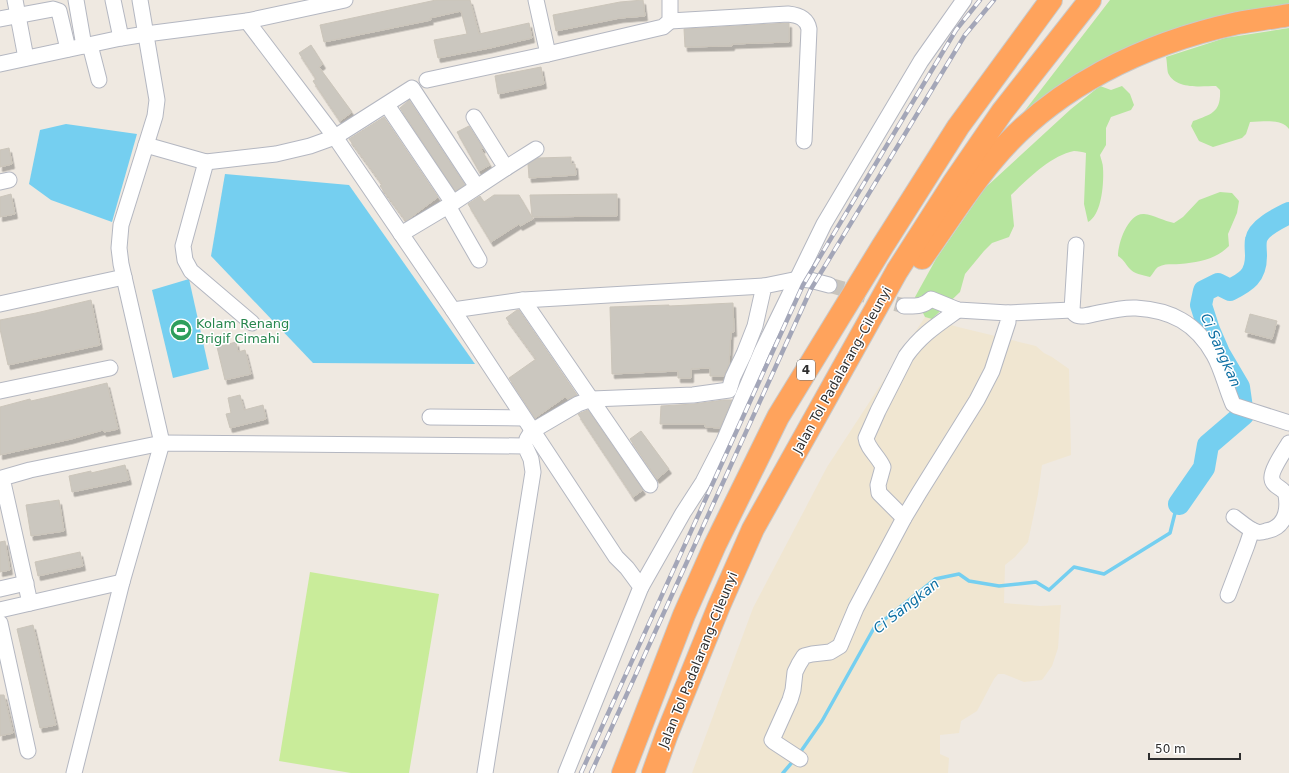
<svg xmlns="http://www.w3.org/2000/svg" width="1289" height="773" viewBox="0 0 1289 773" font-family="'DejaVu Sans',sans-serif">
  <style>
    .education { fill: #f0e6d1 }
    .green { fill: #b6e59e }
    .pitch { fill: #c9ec9a }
    .water { fill: #75cff0 }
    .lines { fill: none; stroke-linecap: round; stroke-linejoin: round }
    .stream { stroke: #75cff0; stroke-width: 3.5 }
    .river { stroke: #75cff0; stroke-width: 22 }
    .building { fill: #cbc7bf; stroke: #cbc5ba; filter: url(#shadow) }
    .minor-tunnel { stroke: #c8c4bd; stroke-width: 15; stroke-dasharray: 15 8; stroke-linecap: butt }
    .minor-casing { stroke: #b4b7c1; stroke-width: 17 }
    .highway-casing { stroke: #c9c9c9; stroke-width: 24 }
    .minor { stroke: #fff; stroke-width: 15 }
    .highway { stroke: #ffa35c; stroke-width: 22 }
    .rail-casing { stroke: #a3a6b8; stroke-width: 4.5 }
    .rail { stroke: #fff; stroke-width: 3; stroke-dasharray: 9; stroke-linecap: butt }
    .labels { text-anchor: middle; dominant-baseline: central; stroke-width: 3; stroke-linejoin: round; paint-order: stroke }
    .shield { fill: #fff; stroke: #6d6d6d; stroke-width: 1 }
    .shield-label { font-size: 12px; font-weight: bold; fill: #2e2e2e }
    .leisure-label { font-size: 13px; fill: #27864d; stroke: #fff; text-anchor: start }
    .street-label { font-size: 13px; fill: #2e2e2e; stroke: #fff }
    .water-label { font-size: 14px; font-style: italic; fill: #0d6fa3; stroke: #fff }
  </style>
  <defs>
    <filter id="shadow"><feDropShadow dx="2.5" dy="4.5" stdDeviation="0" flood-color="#0004"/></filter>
  </defs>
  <rect width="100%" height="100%" fill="#efe9e1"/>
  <path class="education" d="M 925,317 L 958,327 L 1036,346 L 1044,353 L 1052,357 L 1069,369 L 1071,455 L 1042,465 L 1038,494 L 1028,542 L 1015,557 L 1005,565 L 1004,603 L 1040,606 L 1061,605 L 1058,648 L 1052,666 L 1042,680 L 1024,682 L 1004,674 L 998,674 L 994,679 L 977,711 L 961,721 L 959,733 L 940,735 L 940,754 L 949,758 L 948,773 L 692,773 L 753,608 L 827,467 Z"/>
  <g class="green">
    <path d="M 1110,0 L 1289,0 L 1289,6 L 1225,17 L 1016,122 Z"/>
    <path d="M 1289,28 L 1289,129 C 1281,118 1263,122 1250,122 L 1246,134 L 1242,138 L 1213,147 L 1199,141 L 1191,126 L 1193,121 C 1212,114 1221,112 1220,90 L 1216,86 C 1201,86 1176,90 1168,73 C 1167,68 1167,61 1166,57 L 1225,38 Z"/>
    <path d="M 1100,86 L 1111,90 L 1122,86 L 1130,94 L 1134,105 L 1131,110 L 1111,117 L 1106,128 L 1106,145 L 1100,155 C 1101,159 1103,164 1103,168 C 1104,182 1102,215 1088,222 L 1084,204 L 1086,153 C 1083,152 1078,151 1074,151 C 1050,156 1028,179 1011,195 L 1014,226 L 1009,237 L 992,243 L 984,251 L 965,274 L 960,292 L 932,319 L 925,317 L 915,297 L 936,259 L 985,188 L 1071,109 Z"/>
    <path d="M 1220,192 L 1232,193 L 1239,201 L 1237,213 L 1228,234 L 1229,246 C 1215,260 1199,262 1180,264 C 1172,265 1166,263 1158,267 C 1155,269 1153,274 1150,277 C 1142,275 1134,274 1129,268 C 1125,263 1123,259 1118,256 C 1118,243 1128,213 1144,214 C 1154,215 1164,221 1174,223 L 1183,217 L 1199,200 Z"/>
  </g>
  <path class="pitch" d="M 310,572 L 439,594 L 409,773 L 351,773 L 279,761 Z"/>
  <g class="water">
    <path d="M 66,124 L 137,134 L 112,222 L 51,200 L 29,184 L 40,130 Z"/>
    <path d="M 225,174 L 349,185 L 475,364 L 313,363 L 211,256 Z"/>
    <path d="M 189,279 L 209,369 L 173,378 L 152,290 Z"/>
  </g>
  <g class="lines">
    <g class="stream">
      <path d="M 799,754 L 822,721 L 874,628 L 935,579 L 959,574 L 969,581 L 999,586 L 1036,582 L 1049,590 L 1074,567 L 1104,574 L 1170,533 L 1175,513 L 1179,504"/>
      <path d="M 783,773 L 794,760"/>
    </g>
    <path class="river" d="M 1179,504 L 1204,468 L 1208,445 L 1243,415 L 1239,387 L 1219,353 L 1209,330 L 1201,305 L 1204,291 L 1218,284 L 1230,290 C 1246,282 1256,276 1256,256 C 1256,251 1255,245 1256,240 C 1258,228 1279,218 1289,213"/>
  </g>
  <g class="building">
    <path d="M 436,0 L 470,0 L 479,34 L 529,23 L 532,38 L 490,48 L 438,58 L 434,40 L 467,34 L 461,11 L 430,18 L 431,20 L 324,42 L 320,25 Z"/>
    <path d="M 643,0 L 645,16 L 620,18 L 556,31 L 553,15 L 620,2 Z"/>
    <path d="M 789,23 L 789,42 L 732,44 L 732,46 L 685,47 L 684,29 Z"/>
    <path d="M 311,45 L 323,64 L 319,67 L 352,112 L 340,121 L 313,81 L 316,79 L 299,53 Z"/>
    <path d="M 541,67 L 544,84 L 498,94 L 495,76 Z"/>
    <path d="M 409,100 L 465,185 L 455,191 L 400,108 Z"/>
    <path d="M 384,117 L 438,197 L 406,221 L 380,186 L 382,184 L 349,139 Z"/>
    <path d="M 469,126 L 483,148 L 481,149 L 490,165 L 479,171 L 457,132 Z"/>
    <path d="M 9,148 L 12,164 L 0,167 L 0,150 Z"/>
    <path d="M 571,157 L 571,164 L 575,164 L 576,175 L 529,178 L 528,164 L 538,158 Z"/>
    <path d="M 11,194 L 15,214 L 0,217 L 0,197 Z"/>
    <path d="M 617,194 L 617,216 L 532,217 L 530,195 Z"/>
    <path d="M 494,195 L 519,195 L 533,219 L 520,226 L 519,224 L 491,242 L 468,204 L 480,196 L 484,202 Z"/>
    <path d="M 91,300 L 100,345 L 8,365 L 0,329 L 0,320 L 36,313 Z"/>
    <path d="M 733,303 L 734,332 L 731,332 L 729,364 L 724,376 L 710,376 L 710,368 L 691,369 L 691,378 L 678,378 L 678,371 L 612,374 L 610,307 L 669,305 L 669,306 Z"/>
    <path d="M 517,310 L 519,310 L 577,395 L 568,399 L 565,397 L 535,418 L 509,378 L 536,359 L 506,318 Z"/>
    <path d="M 1250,314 L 1277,321 L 1272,339 L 1245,332 Z"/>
    <path d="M 236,342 L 238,352 L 245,350 L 251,374 L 225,380 L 217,347 Z"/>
    <path d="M 107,383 L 118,429 L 104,432 L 103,430 L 71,439 L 0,455 L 0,407 L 30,399 L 31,401 L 53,396 Z"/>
    <path d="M 240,395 L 244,410 L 263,405 L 266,419 L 230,428 L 226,414 L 231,413 L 228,398 Z"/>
    <path d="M 724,400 L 732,400 L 720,428 L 705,427 L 705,424 L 660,424 L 661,406 L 694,404 Z"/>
    <path d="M 588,410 L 643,490 L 633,497 L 578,414 Z"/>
    <path d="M 641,431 L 669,469 L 657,479 L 630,439 Z"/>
    <path d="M 125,465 L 129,480 L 72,492 L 69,476 L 91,471 L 91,473 Z"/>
    <path d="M 59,500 L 64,531 L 31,536 L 26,505 Z"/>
    <path d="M 5,541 L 10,570 L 0,572 L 0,542 Z"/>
    <path d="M 80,552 L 83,566 L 38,576 L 35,562 Z"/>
    <path d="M 33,625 L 56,725 L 40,728 L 17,629 Z"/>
    <path d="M 0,695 L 4,695 L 13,733 L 0,736 Z"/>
  </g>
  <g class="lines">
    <path class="minor-tunnel" d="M 829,285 L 904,306"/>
    <g class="minor-casing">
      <g id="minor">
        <path d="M 15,0 L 26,58"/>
        <path d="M 76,0 L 84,46"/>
        <path d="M 113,0 L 121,38"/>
        <path d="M 0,19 L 53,9 L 59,11 L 68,49"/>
        <path d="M 247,21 L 335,137 L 453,310 L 616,557 L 627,568 L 641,587 L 566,773"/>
        <path d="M 670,21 L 788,14 C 798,15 807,18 809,29 L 804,141"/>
        <path d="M 90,45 L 99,80"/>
        <path d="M 548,54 L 663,27 L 670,21 L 670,0"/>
        <path d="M 0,64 L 121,38 L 146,34 L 247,21 L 345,0"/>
        <path d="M 427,80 L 548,54 L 536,0"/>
        <path d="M 387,105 L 453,203"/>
        <path d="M 146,145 L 206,162 L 276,154 L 310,146 L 335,137 L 412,88 L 477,187"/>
        <path d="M 206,162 L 183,246 L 185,260 L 191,271 L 252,323"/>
        <path d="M 506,168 L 536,149"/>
        <path d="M 0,182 L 9,180"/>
        <path d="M 448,206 L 479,260"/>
        <path d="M 401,234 L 453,203 L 506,168 L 474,117"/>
        <path d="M 1076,245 L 1072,310 C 1075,316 1078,316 1084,316 C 1101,313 1119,307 1136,308 C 1171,310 1196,323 1214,355 C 1222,369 1226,388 1233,404 L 1236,406 L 1289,423"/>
        <path d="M 523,300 L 650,485"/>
        <path d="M 0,304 L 124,277"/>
        <path d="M 453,310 L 523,300 L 764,286"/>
        <path d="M 1008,313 L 1072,310"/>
        <path d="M 0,391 L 110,368"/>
        <path d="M 430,417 L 523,418"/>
        <path d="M 527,439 L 532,431 L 578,404 L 592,399 L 693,395 L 729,390 L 733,377 L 744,354 L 755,326 L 764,286 L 798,279 L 810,280 L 829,285"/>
        <path d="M 1234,517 C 1241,522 1249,530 1257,532 C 1260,533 1263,532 1266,531 C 1284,528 1289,512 1286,495 C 1284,488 1273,487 1272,479 C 1270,471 1285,450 1289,443"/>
        <path d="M 904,518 L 879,493 L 878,485 L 883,467 C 879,457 867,448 866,438 L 878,411 L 906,356 C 921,335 937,325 958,310"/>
        <path d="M 641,587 L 683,513 L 703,482 L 724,441 L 762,351 L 824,224 L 921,61 L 964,0"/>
        <path d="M 0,589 L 26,583"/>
        <path d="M 1228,595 L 1247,545 L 1252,530"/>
        <path d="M 30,603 L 2,478 L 30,470 L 162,443 L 525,446 L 531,459 L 533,472 L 485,773"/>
        <path d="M 0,610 L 122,582"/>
        <path d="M 0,623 L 28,751"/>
        <path d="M 800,759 L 774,742 L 772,740 L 790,700 L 793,690 L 795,672 L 799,664 L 804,656 L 812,654 L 830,652 L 840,646 L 856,608 L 904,518 L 919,493 L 977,400 L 992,371 L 1008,322 L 1008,313 L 958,310 L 931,299 C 923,307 915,306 904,306"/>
        <path d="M 74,773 L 122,582 L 162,443 L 121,264 L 119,248 L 121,225 L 146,145 L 155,116 L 157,100 L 140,0"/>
      </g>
    </g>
    <g class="highway-casing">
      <g id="highway">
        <path d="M 922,258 C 945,226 966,192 991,162 C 1052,87 1145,43 1238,23 C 1255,20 1272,18 1289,15"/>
        <path d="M 623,773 L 684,615 L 715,545 L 778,417 L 882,247 L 958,127 L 1051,0"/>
        <path d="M 653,773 L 667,734 L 719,606 L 753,529 L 897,271 L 954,182 L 1002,112 L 1090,0"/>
      </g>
    </g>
    <use href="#minor" class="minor"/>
    <use href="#highway" class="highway"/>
    <g class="rail-casing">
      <g id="rail">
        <path d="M 581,773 L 803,285 L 956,30 L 980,0"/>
        <path d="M 591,773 L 811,289 L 965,35 L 994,0"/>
      </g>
    </g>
    <use href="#rail" class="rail"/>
  </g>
  <defs>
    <g id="stadium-disc" transform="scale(1.15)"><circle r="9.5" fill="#2e9e5b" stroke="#fff"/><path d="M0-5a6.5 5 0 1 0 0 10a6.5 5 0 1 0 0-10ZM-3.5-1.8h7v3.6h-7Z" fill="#fff"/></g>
  </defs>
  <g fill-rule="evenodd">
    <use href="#stadium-disc" x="181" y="330"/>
  </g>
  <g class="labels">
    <rect class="shield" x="797" y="360" width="18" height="20" rx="3"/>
    <g class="shield-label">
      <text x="806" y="370">4</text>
    </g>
    <g class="leisure-label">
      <text x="196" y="323">Kolam Renang<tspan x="196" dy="15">Brigif Cimahi</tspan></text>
    </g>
    <g class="street-label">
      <text transform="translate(842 370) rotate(-61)">Jalan Tol Padalarang–Cileunyi</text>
      <text transform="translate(698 660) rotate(-68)">Jalan Tol Padalarang–Cileunyi</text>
    </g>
    <g class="water-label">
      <text transform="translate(1221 350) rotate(66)">Ci Sangkan</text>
      <text transform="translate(906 606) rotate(-38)">Ci Sangkan</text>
    </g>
  </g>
  <path d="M1149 753v6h91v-6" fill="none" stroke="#2e2e2e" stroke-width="2"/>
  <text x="1155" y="753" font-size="12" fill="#2e2e2e" stroke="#ffffff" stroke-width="3" paint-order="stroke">50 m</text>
</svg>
